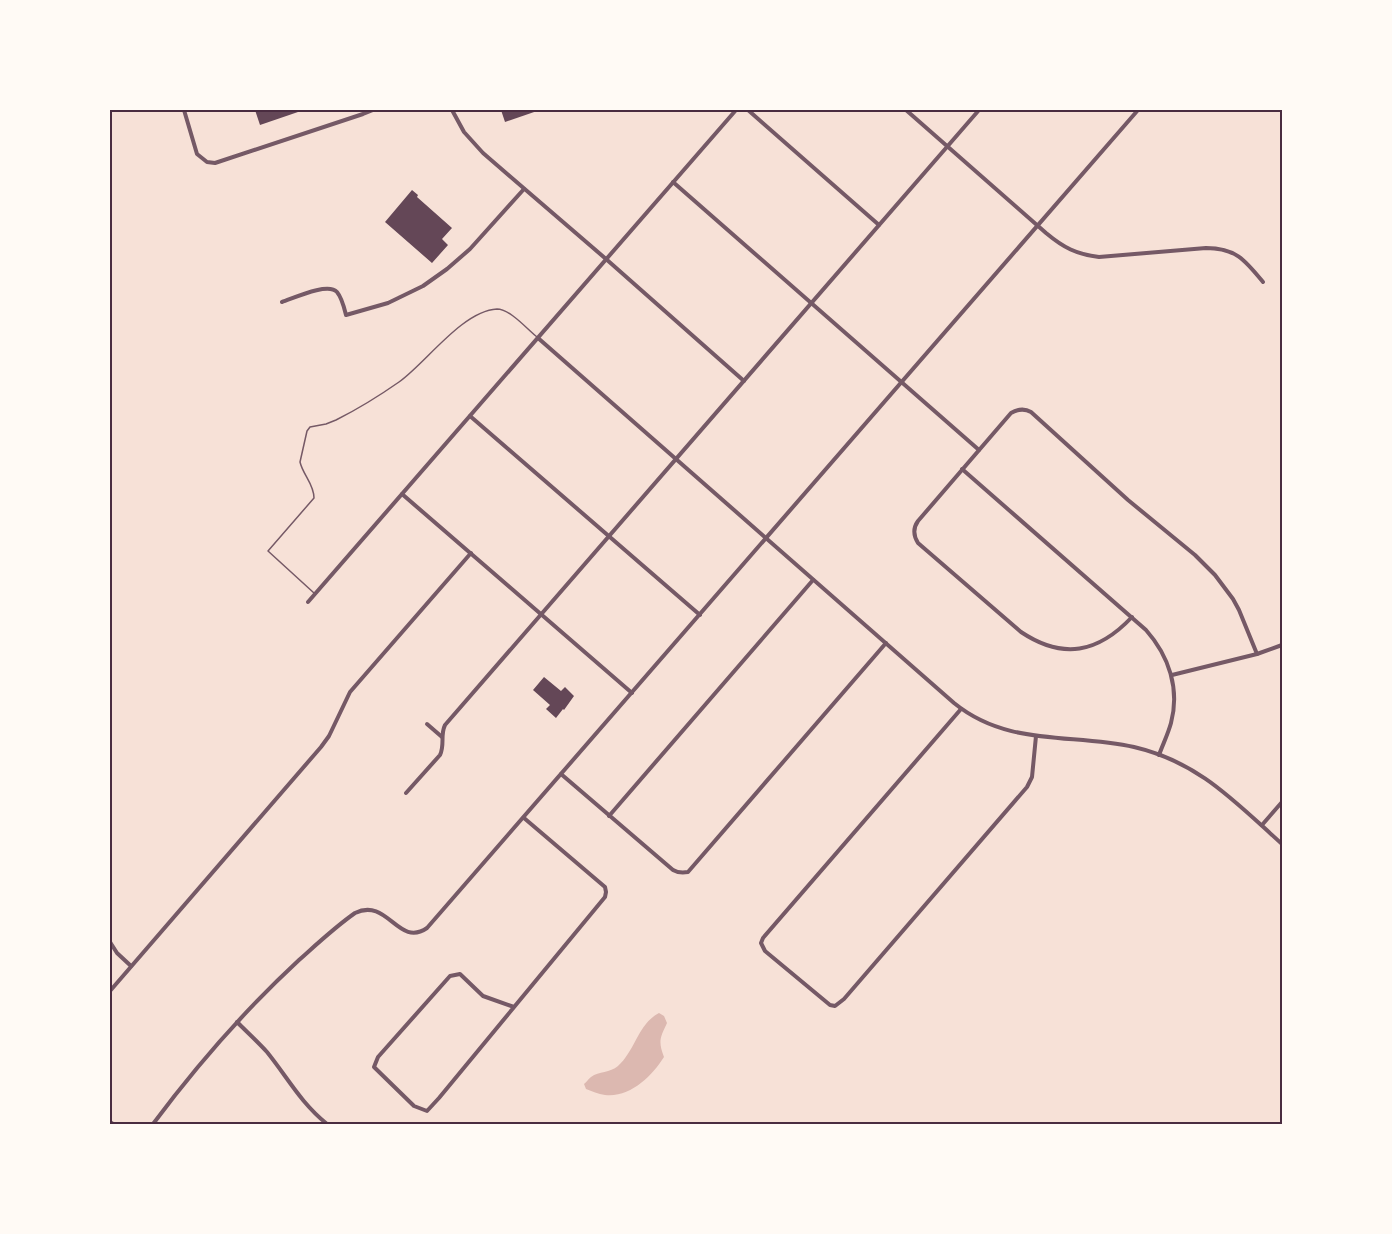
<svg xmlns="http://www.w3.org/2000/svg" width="1392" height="1234" viewBox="0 0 1392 1234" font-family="Arial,sans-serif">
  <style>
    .water { fill: #dcb8b0 }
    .building { fill: #644757 }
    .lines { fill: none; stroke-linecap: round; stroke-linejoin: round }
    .service { stroke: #755966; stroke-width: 1.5 }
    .minor { stroke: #755966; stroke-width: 4 }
    .neatline { fill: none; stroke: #4a2c40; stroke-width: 2 }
  </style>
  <rect width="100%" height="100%" fill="#f7e1d7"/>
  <path class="water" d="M 659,1013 L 664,1016 L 667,1023 C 660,1038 658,1041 664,1057 C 652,1076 630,1098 605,1095 C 598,1094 592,1091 586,1089 L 584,1084 C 587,1082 588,1079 591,1077 C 599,1071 610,1073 618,1066 C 635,1051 638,1024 659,1013 Z"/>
  <g class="building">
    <path d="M 255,110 L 297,110 L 298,112 L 260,125 Z"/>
    <path d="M 501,110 L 540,110 L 505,122 Z"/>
    <path d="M 412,190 L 418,195 L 417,197 L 452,228 L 442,239 L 448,245 L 432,263 L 385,222 Z"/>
    <path d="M 544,677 L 561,691 L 565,687 L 574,696 L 564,710 L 563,709 L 556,718 L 546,709 L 550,705 L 533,690 Z"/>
  </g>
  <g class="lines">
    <path class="service" d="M 314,593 L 268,551 L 314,498 C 314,484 303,475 300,462 L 307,431 L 310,427 L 326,424 L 336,420 C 358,409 379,396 399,382 C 426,363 462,311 497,309 C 510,309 527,329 537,337"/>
    <g class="minor">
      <path d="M 184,110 L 197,154 L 207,162 L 215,163 L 363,114 L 373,110"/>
      <path d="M 452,110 L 464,132 L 483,153 L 606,259 L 744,381"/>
      <path d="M 748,110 L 879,225"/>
      <path d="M 906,110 L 1046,233 C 1064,248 1076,254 1099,257 L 1206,248 C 1236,248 1245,260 1263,282"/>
      <path d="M 673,182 L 979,450"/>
      <path d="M 282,302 C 294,298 328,282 337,292 C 342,298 344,307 346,315 L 388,303 L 423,286 L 447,269 L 470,249 L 524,189"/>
      <path d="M 538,338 L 954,703 C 1008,747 1071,733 1134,747 C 1199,762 1235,802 1282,844"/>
      <path d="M 470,416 L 700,615"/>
      <path d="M 962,469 L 1146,630 C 1169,656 1180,689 1171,723 C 1168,734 1163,744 1159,755"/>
      <path d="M 402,494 L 632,693"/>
      <path d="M 308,602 L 736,110"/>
      <path d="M 1132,617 C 1098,653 1063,660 1021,632 L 918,543 C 913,535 913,528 918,521 L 1011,413 C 1018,409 1024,408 1031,412 L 1128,500 L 1195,555 L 1215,575 L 1233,599 L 1239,610 L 1257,654"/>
      <path d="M 1172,675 L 1257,654 L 1282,645"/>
      <path d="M 961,709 L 763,938 L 761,943 L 765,951 L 830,1005 L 835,1006 L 844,999 L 1027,787 L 1032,777 L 1036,736"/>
      <path d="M 427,724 L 442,737"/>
      <path d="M 561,774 L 673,870 C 678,873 682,873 688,872 L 886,643"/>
      <path d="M 406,793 L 440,755 C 445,745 440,735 445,725 L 979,110"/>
      <path d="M 609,816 L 813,580"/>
      <path d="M 1262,825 L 1282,802"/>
      <path d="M 110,942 L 117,953 L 131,966"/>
      <path d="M 110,991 L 321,747 L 329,736 L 350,692 L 471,553"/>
      <path d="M 514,1007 L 483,996 L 460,974 L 450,976 L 378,1057 L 374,1067 L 414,1106 L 427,1111 L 439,1098 L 605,897 L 606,892 L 605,887 L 524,818"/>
      <path d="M 237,1022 C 247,1032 258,1042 267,1052 C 288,1078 300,1102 327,1124"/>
      <path d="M 110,1122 L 113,1124"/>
      <path d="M 153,1124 C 197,1065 245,1010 299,960 C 317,944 335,927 355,913 C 388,897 398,948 427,928 L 1138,110"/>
    </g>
  </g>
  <rect width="1392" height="1234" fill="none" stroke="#fffaf5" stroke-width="222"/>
  <rect x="111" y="111" width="1170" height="1012" class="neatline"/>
</svg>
